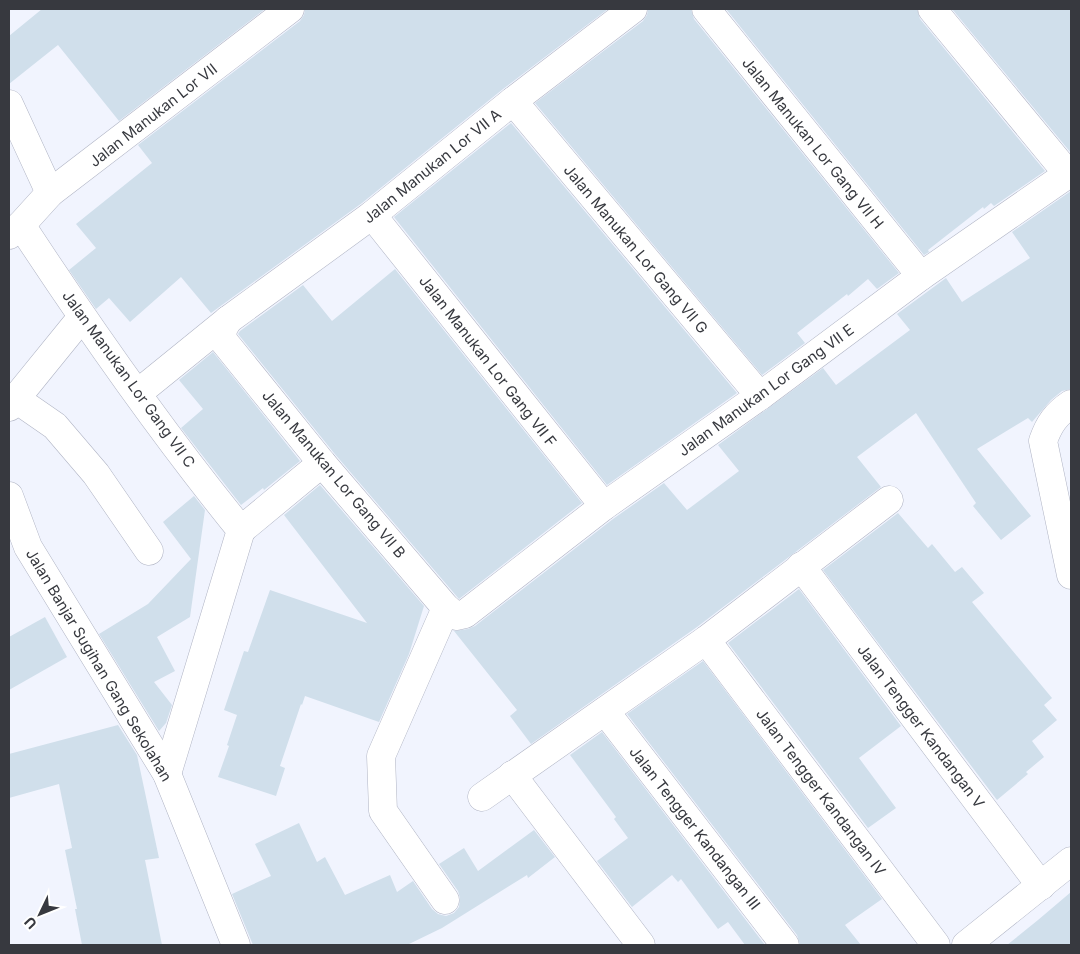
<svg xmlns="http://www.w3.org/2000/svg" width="1080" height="954" viewBox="0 0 1080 954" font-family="Inter,sans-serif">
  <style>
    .building { fill: #d0dfeb }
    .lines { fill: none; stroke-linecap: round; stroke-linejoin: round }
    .minor-casing { stroke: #b0b4c4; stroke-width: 29 }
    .minor { stroke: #fff; stroke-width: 28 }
    .labels { text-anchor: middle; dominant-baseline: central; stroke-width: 4.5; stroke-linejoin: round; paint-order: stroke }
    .street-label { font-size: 15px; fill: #37393f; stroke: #fff }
  </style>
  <rect width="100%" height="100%" fill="#f1f4fe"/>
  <g class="building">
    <path d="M 42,9 L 265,9 L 119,121 L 58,45 L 9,84 L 9,36 Z"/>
    <path d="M 305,9 L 608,9 L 503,89 L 362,203 L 211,313 L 181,277 L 130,322 L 109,298 L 96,309 L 69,270 L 96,248 L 76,224 L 152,163 L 138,145 L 300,21 L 304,15 Z"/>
    <path d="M 648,9 L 691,9 L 694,19 L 899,273 L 877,289 L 868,279 L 848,296 L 847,294 L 797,333 L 805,343 L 762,375 L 535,103 L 643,21 L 647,15 Z"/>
    <path d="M 726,9 L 917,9 L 920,19 L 1045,171 L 994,206 L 991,203 L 984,209 L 983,207 L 928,250 L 929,252 L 924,255 Z"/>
    <path d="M 952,9 L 1071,9 L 1071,153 Z"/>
    <path d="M 511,123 L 737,393 L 607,485 L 394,217 Z"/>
    <path d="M 1071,191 L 1071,389 L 1062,391 L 1051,400 L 1032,422 L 1028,418 L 977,449 L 1031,516 L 1001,540 L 973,506 L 976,503 L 916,413 L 857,457 L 881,487 L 697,627 L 531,744 L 510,716 L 517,710 L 454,631 L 468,629 L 475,626 L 613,519 L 664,483 L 687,510 L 739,471 L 718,445 L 823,368 L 836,385 L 910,330 L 897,314 L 946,278 L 962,302 L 1030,258 L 1012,232 Z"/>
    <path d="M 395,269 L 582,503 L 459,599 L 334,453 L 238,334 L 240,331 L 303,285 L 332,321 Z"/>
    <path d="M 213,352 L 300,461 L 264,490 L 263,488 L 241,505 L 181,428 L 203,409 L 179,380 Z"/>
    <path d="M 320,485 L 424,606 L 409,654 L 379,722 L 305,696 L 302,705 L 301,704 L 280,766 L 285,768 L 276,796 L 218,777 L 229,746 L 227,745 L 237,715 L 224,710 L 244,651 L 248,652 L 270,590 L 367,623 L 284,515 Z"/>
    <path d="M 194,496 L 205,510 L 190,617 L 157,637 L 175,671 L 154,682 L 172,705 L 166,723 L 159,731 L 99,634 L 148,604 L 191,559 L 163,522 Z"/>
    <path d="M 898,513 L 928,548 L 932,544 L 955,572 L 962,567 L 984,593 L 972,602 L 1052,698 L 1044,705 L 1057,720 L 1032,741 L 1044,757 L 1026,772 L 1028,774 L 997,800 L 823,570 Z"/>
    <path d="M 799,589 L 901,726 L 859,758 L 896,808 L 868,828 L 728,643 Z"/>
    <path d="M 45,617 L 67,657 L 9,690 L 9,637 Z"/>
    <path d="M 703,661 L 882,899 L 845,925 L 861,945 L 800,945 L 797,935 L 627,714 Z"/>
    <path d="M 118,725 L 137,755 L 159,858 L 145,860 L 162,945 L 82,945 L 75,909 L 77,909 L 65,850 L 72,848 L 59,784 L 9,798 L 9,754 Z"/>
    <path d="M 602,732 L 765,945 L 745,945 L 728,922 L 718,929 L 681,879 L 678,882 L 672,875 L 632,907 L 597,861 L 628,838 L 614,819 L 616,817 L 570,755 Z"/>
    <path d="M 299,823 L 317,862 L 325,857 L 345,895 L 390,875 L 397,892 L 413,881 L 432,909 L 438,914 L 446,916 L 454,913 L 459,907 L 460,898 L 458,891 L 439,864 L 464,848 L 478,871 L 534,830 L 555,857 L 528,878 L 527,875 L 442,928 L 407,945 L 253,945 L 232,894 L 271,876 L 255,844 Z"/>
    <path d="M 1071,892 L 1071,945 L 1007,945 L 1038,920 Z"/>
  </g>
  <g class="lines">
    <g class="minor-casing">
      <g id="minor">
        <path d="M 706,9 L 921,276"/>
        <path d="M 932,9 L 1068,174"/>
        <path d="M 513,101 L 760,396"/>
        <path d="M 9,104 L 50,193"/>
        <path d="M 372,215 L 604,506"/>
        <path d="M 21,225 C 90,330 162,433 241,530 L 167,774"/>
        <path d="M 9,235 L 21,225 L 50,193 L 290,9"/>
        <path d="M 228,320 L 223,329 L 222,339 L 322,463 L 446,608 L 456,616 L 465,614 L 604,506 L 760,396 L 921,276 L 1071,172"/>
        <path d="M 138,393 L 228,320 L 372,215 L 513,101 L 633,9"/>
        <path d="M 16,399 L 55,426 L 96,474 L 149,551"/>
        <path d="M 1071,404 C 1056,414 1049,424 1043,441 L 1071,575"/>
        <path d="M 9,407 L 82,317"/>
        <path d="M 9,496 L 28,547 L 167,774 L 236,945"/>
        <path d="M 241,530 L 322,463"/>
        <path d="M 801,566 L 1041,886"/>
        <path d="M 706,640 L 936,945"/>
        <path d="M 605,711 L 785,945"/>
        <path d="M 512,775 L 641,945"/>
        <path d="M 482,797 L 706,640 L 889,500"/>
        <path d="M 445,900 L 383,811 L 381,756 L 446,608"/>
        <path d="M 966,945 L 1071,861"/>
      </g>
    </g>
    <use href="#minor" class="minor"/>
  </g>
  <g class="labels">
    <g class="street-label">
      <text transform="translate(153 115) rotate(-38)">Jalan Manukan Lor VII</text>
      <text transform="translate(813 143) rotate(51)">Jalan Manukan Lor Gang VII H</text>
      <text transform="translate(432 166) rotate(-39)">Jalan Manukan Lor VII A</text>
      <text transform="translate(636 249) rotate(50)">Jalan Manukan Lor Gang VII G</text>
      <text transform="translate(488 361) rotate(52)">Jalan Manukan Lor Gang VII F</text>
      <text transform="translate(129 379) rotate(54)">Jalan Manukan Lor Gang VII C</text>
      <text transform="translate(766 390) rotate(-36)">Jalan Manukan Lor Gang VII E</text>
      <text transform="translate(334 474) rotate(50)">Jalan Manukan Lor Gang VII B</text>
      <text transform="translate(99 665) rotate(59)">Jalan Banjar Sugihan Gang Sekolahan</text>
      <text transform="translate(921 726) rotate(53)">Jalan Tengger Kandangan V</text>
      <text transform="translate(821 792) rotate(53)">Jalan Tengger Kandangan IV</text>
      <text transform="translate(695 828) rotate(52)">Jalan Tengger Kandangan III</text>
    </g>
  </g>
  <rect width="1080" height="954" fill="none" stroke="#37393f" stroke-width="20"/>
  <g transform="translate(40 914) rotate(227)" stroke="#ffffff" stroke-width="4" paint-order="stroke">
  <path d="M0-4L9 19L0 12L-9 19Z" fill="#37393f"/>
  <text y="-8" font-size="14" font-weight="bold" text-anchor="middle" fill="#37393f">U</text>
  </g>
</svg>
